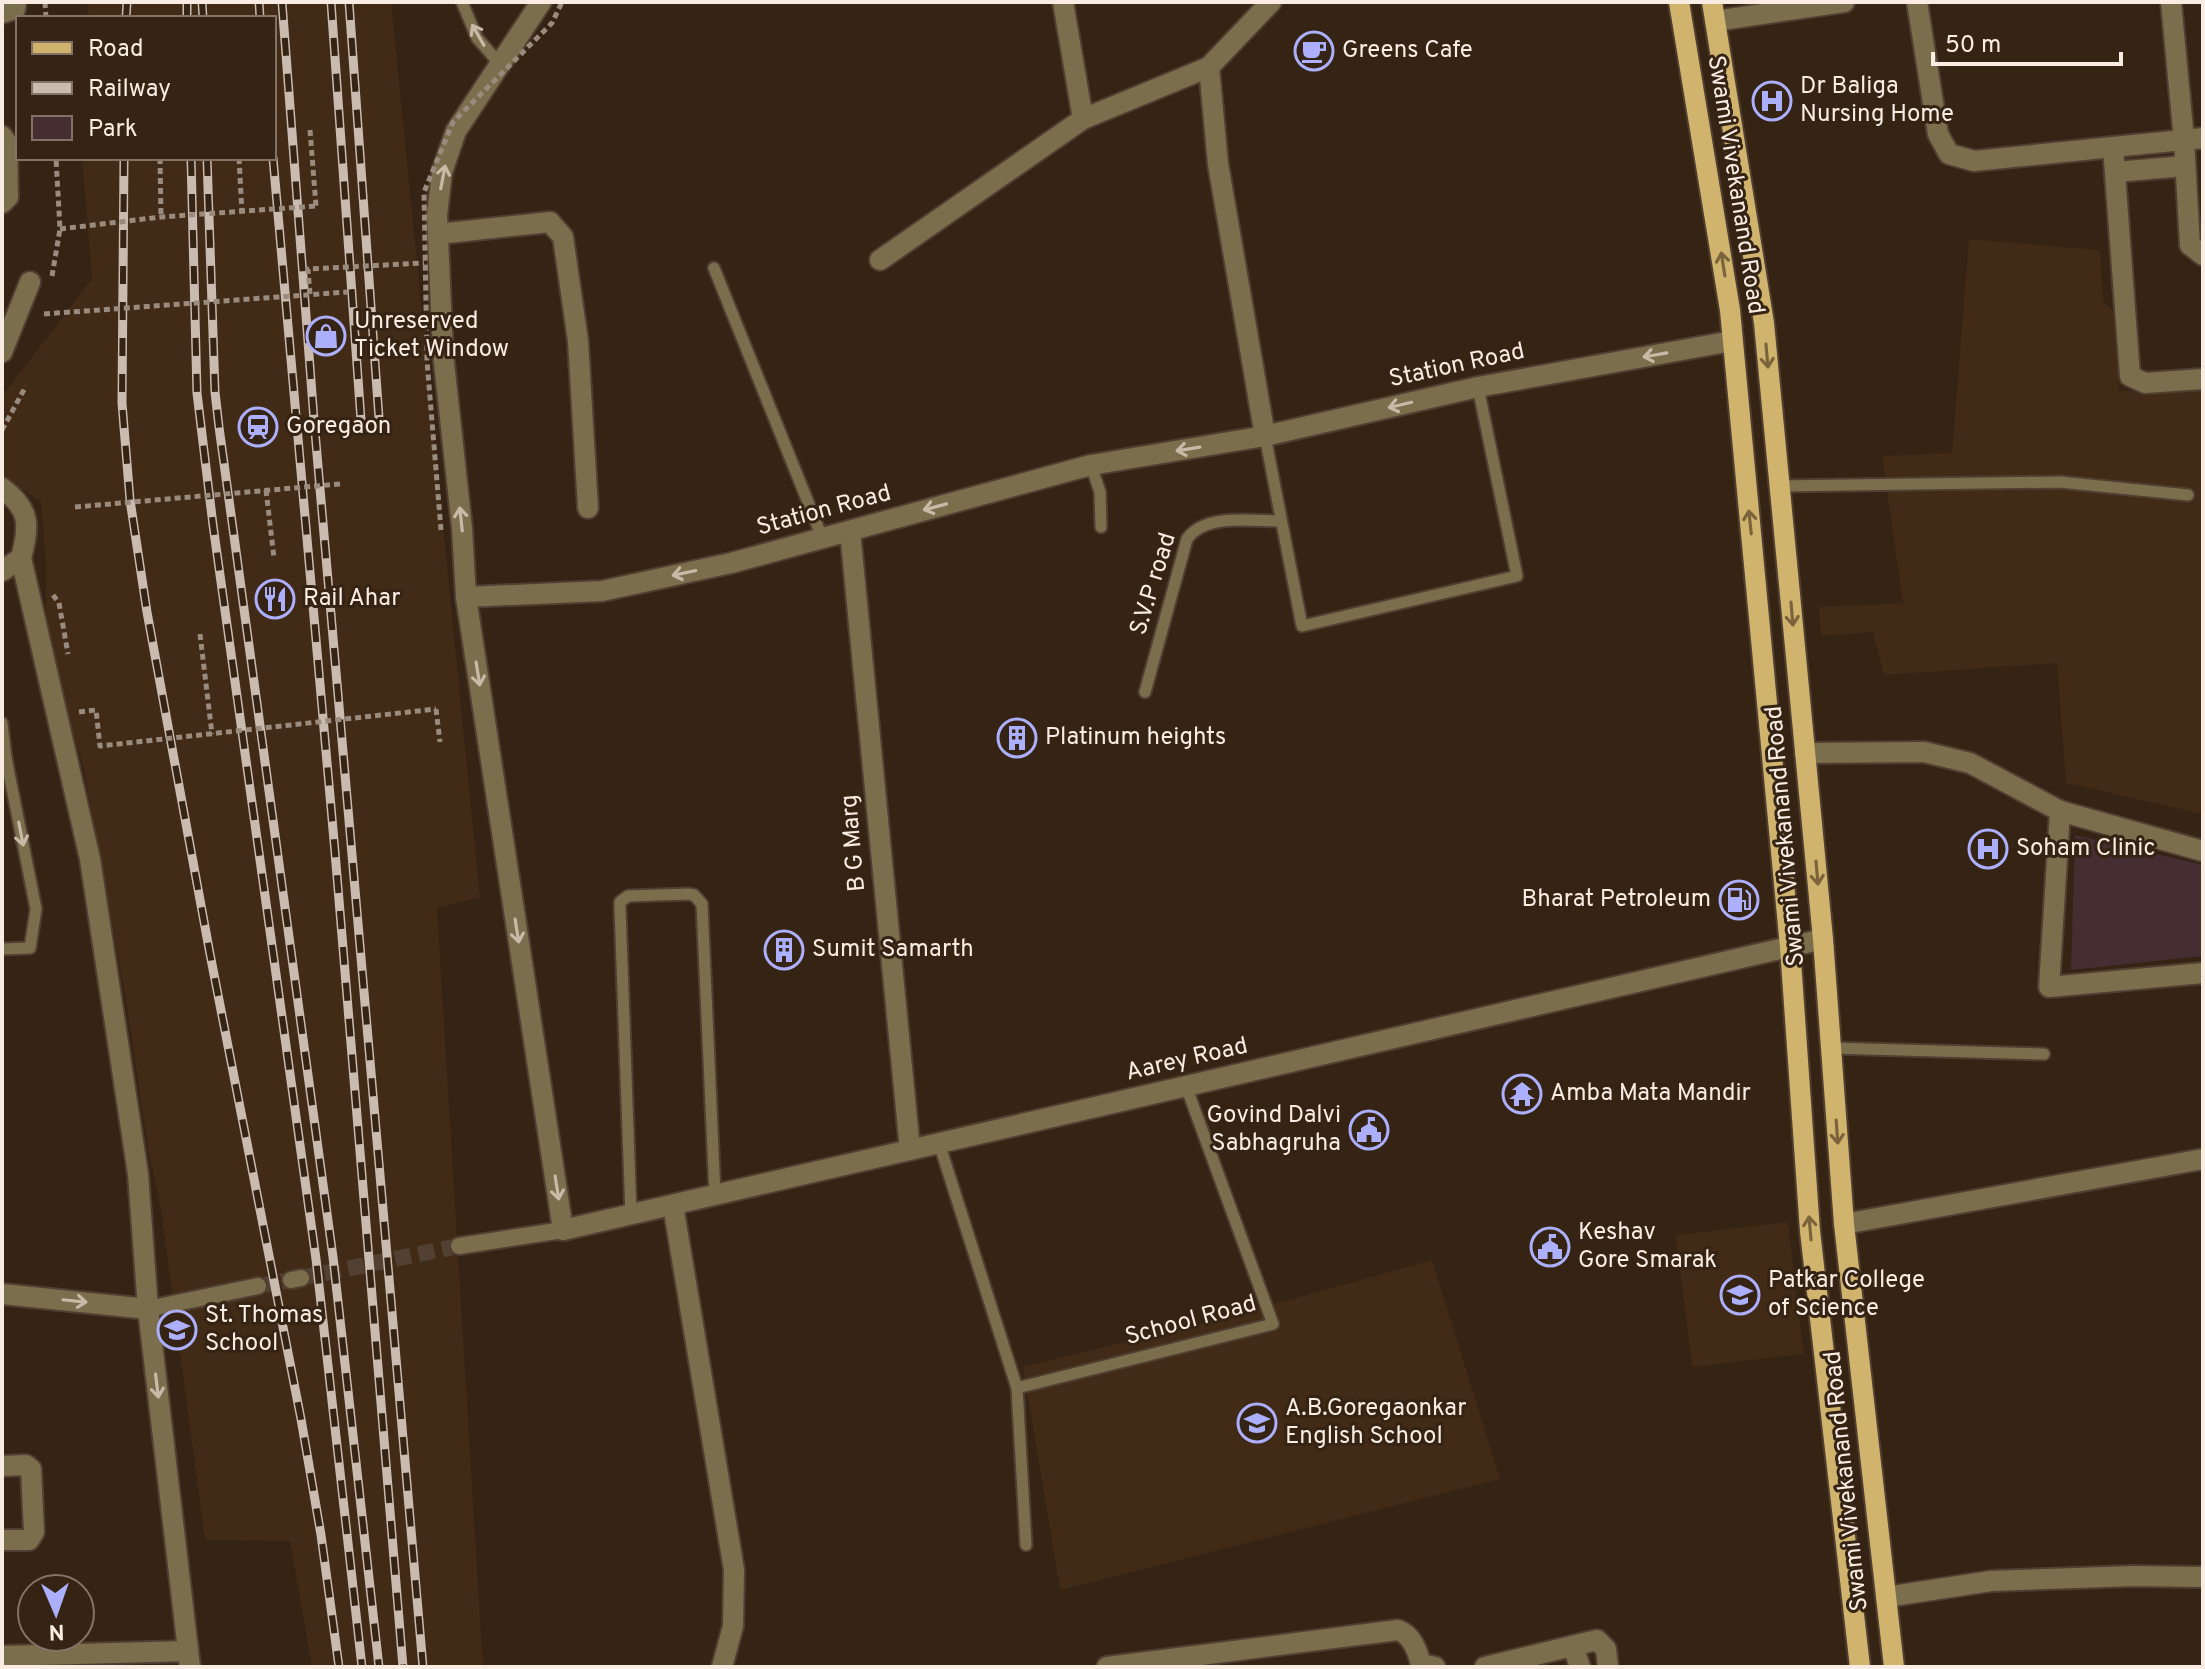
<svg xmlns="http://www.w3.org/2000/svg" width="2205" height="1669" viewBox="0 0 2205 1669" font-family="Overpass,sans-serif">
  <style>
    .built { fill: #412a16 }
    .green { fill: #452d32 }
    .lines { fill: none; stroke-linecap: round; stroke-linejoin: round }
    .pedestrian-tunnel { stroke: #524133; stroke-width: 16; stroke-dasharray: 16 8; stroke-linecap: butt }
    .service-casing { stroke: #503f31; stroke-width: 15 }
    .pedestrian-casing { stroke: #503f31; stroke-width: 20 }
    .minor-casing { stroke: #503f31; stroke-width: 24 }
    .tertiary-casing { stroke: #503f31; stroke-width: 24 }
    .primary-casing { stroke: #503f31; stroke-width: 24 }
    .path { stroke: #9a8b7f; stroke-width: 5; stroke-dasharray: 6 4; stroke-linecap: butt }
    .service { stroke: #7b6e4d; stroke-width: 11 }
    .pedestrian { stroke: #7b6e4d; stroke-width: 16 }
    .minor { stroke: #7b6e4d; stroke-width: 20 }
    .tertiary { stroke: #7b6e4d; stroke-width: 20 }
    .primary { stroke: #d0b46e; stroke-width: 20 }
    .rail-casing { stroke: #c9bbb0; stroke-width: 9 }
    .rail { stroke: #352314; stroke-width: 6; stroke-dasharray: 18; stroke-linecap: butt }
    .path-bridge { stroke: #9a8b7f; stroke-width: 5; stroke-dasharray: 6 4; stroke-linecap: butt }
    .oneway { stroke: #c7baa7 }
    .oneway2 { stroke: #7b643c }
    .labels { text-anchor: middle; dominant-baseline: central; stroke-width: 6; stroke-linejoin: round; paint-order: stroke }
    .poi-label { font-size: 24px; fill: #f9ece3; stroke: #352314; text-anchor: start }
    .street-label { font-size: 24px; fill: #f9ece3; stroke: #352314 }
  </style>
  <rect width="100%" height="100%" fill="#352314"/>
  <g class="built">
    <path d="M 89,2 L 391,2 L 480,897 L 437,908 L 483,1667 L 312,1667 L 290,1541 L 205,1540 L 161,1210 L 148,1148 L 126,1000 L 83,765 L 52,662 L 46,607 L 46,565 L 41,501 L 2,477 L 2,396 L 92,279 L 82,158 L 274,158 L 274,18 L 87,18 Z"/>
    <path d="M 1969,239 L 2100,250 L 2103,301 L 2113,311 L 2119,391 L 2203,391 L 2203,814 L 2066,783 L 2057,663 L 1884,675 L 1873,632 L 1821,636 L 1819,607 L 1903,603 L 1882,456 L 1952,453 Z"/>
    <path d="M 1788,1222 L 1804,1354 L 1692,1367 L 1676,1235 Z"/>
    <path d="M 1432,1260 L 1500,1479 L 1060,1590 L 1023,1367 L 1232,1316 Z"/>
  </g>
  <path class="green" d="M 2075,835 L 2203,865 L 2203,956 L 2071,970 Z"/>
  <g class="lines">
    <g class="pedestrian-tunnel">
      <path d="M 301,1278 L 459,1246"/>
      <path d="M 258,1286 L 291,1280"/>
    </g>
    <g class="service-casing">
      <g id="service">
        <path d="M 462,2 L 477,38 L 500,64"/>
        <path d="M 714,268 L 822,537"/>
        <path d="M 1265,436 L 1302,626 L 1517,576 L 1478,387"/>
        <path d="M 1091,465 L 1100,492 L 1101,527"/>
        <path d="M 1779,486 L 2060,482 L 2188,495"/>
        <path d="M 1145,692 L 1187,539 C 1205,513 1252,521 1281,521"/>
        <path d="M 2,723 L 6,758 L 2,759"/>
        <path d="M 2,949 L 30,948 L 36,909 L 6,758"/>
        <path d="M 1831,1048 L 2044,1054"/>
        <path d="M 939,1143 L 1017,1388 L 1026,1545"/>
        <path d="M 631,1215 L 620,908 L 620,902 L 628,896 L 689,894 L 694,895 L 702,904 L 715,1195"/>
        <path d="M 1017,1388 L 1273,1324 L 1186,1086"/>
      </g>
    </g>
    <g class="pedestrian-casing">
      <g id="pedestrian">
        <path d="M 459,1246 L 563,1230"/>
        <path d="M 291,1280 L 301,1278"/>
        <path d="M 148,1309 L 258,1286"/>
      </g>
    </g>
    <g class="minor-casing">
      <g id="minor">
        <path d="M 1063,2 L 1083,119"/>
        <path d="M 1917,2 L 1938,134 L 1949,154 L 1974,161 L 2203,138"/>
        <path d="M 2171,2 L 2184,140 L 2190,245 L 2203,255"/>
        <path d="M 2,13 L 15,9 L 16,2"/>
        <path d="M 1715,21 L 1844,2"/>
        <path d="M 2,136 L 7,143 L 8,197 L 2,203"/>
        <path d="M 2113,147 L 2130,376 L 2145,383 L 2203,379"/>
        <path d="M 2115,172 L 2185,166"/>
        <path d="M 438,234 L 550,222 L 563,237 L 578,341 L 588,508"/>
        <path d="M 880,260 L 1083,119 L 1209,67"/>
        <path d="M 2,352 L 30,282"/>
        <path d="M 850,531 L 910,1150"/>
        <path d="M 1805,753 L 1924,752 L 1970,763 L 2060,811 L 2049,987 L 2203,973"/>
        <path d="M 2060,811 L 2203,851"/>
        <path d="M 673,1205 L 734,1570 L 733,1626 L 722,1667"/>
        <path d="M 1844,1224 L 2203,1159"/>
        <path d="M 2,1466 L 26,1465 L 31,1469 L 34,1532 L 29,1540 L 2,1540"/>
        <path d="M 1886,1597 L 1991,1581 L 2133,1576 L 2203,1577"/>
        <path d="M 1573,1646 L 1580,1667"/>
        <path d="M 2,1656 L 188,1651"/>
        <path d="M 1107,1667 L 1398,1630 C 1412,1635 1417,1650 1421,1664 L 1435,1667"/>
        <path d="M 1485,1667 L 1597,1640 L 1606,1649 L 1608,1667"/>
      </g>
    </g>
    <g class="tertiary-casing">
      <g id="tertiary">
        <path d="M 541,2 L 456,131 L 442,172 L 437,215 L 443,353 L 462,528 L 466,597 L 563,1230 L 1823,939"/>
        <path d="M 1265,436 L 1218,164 L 1209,67 L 1271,2"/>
        <path d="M 2,488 C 30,509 30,525 21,558 L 2,571"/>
        <path d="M 21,558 L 90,859 L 138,1174 L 148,1309 L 190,1667"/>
        <path d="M 466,597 L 602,591 L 731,563 L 1091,465 L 1265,436 L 1478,387 L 1732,341"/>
        <path d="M 2,1294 L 148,1309"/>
      </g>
    </g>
    <g class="primary-casing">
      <g id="primary">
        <path d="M 1679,2 L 1730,310 L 1790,947 L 1810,1231 L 1860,1667"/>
        <path d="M 1712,2 L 1764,323 L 1823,939 L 1844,1224 L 1894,1667"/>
      </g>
    </g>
    <g class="path">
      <path d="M 45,2 L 46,18"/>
      <path d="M 310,130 L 316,206"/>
      <path d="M 160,158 L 161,217"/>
      <path d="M 239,158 L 242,213"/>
      <path d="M 52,276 L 60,229 L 56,158"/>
      <path d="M 2,430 L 26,386"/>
      <path d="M 266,490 L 274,558"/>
      <path d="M 53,595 L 59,603 L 68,654"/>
      <path d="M 200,634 L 212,734"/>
      <path d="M 436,709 L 440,742"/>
    </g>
    <use href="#service" class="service"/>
    <use href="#pedestrian" class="pedestrian"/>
    <use href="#minor" class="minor"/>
    <use href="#tertiary" class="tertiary"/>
    <use href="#primary" class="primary"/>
    <g class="rail-casing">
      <g id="rail">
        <path d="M 187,2 L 187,18"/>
        <path d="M 202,2 L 203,18"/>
        <path d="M 259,2 L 260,18"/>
        <path d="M 282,2 L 314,420 L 423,1667"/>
        <path d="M 331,2 L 361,420"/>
        <path d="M 349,2 L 379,418"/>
        <path d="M 126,18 L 127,2"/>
        <path d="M 124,158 L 122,403 L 130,500 L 147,612 L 210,954 L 301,1419 L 321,1535 L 339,1667"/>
        <path d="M 191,158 L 197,393 L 213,525 L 316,1259 L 362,1667"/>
        <path d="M 207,158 L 215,392 L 219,427 L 333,1257 L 379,1667"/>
        <path d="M 273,158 L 335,852 L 403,1667"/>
      </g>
    </g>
    <use href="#rail" class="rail"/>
    <g class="path-bridge">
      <path d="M 60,229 L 161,217 L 316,206"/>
      <path d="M 310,294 L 308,269 L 424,263"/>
      <path d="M 44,314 L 347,292"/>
      <path d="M 75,507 L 340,484"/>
      <path d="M 441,530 L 427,361 L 424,192 L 453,122 L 552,23 L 562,2"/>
      <path d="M 79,712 L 96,710 L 100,746 L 436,709"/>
    </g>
  </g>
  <defs><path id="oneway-shaft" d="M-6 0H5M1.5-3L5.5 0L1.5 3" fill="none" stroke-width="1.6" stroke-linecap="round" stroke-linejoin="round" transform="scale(2)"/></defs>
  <g class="oneway">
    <use href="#oneway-shaft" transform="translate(478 35) rotate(-120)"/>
    <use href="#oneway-shaft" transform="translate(443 177) rotate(-79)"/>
    <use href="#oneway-shaft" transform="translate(1655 355) rotate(170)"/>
    <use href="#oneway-shaft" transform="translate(1400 405) rotate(167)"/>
    <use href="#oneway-shaft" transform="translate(1188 449) rotate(171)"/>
    <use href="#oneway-shaft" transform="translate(935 507) rotate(165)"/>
    <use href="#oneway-shaft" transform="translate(461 519) rotate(-96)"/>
    <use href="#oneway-shaft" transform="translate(684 573) rotate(168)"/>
    <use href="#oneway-shaft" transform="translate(478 674) rotate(81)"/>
    <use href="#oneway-shaft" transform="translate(21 834) rotate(79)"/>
    <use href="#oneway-shaft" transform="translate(517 931) rotate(81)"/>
    <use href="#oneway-shaft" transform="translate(557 1188) rotate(81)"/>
    <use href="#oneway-shaft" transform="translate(75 1301) rotate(6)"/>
    <use href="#oneway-shaft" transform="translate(157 1386) rotate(83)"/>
  </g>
  <g class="oneway2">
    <use href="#oneway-shaft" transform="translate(1723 264) rotate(-99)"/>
    <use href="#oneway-shaft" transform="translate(1767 356) rotate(85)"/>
    <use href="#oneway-shaft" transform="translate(1750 522) rotate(-96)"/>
    <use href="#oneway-shaft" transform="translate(1792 614) rotate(85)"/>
    <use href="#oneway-shaft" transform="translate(1817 873) rotate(85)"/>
    <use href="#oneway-shaft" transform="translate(1837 1132) rotate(86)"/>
    <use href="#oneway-shaft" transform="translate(1810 1228) rotate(-95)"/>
  </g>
  <defs>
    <g id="cafe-ring" transform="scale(2)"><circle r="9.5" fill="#352314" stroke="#acaffb" stroke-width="1.5"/><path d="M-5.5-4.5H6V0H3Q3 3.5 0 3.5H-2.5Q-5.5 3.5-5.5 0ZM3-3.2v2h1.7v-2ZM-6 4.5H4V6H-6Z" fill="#acaffb"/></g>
    <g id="hospital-ring" transform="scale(2)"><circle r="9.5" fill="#352314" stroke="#acaffb" stroke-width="1.5"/><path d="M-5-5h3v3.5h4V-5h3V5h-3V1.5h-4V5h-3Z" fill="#acaffb"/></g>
    <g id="shop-ring" transform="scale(2)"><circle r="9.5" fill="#352314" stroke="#acaffb" stroke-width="1.5"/><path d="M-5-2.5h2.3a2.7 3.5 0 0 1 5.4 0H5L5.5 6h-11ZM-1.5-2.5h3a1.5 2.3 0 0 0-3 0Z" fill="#acaffb"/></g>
    <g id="station-ring" transform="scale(2)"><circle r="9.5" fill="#352314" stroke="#acaffb" stroke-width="1.5"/><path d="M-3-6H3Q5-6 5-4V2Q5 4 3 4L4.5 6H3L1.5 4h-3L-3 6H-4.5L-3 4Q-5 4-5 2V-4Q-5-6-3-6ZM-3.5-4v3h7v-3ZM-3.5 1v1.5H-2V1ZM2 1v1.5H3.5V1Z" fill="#acaffb"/></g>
    <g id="restaurant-ring" transform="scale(2)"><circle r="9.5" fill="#352314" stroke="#acaffb" stroke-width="1.5"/><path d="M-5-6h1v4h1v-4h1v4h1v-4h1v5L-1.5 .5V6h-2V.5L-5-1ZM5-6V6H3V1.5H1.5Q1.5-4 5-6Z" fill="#acaffb"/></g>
    <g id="building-ring" transform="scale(2)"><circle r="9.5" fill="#352314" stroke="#acaffb" stroke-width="1.5"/><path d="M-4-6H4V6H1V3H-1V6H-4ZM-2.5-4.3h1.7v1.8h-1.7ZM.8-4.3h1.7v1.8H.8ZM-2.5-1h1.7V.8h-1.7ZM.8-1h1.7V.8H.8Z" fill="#acaffb"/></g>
    <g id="fuel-ring" transform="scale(2)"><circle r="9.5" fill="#352314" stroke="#acaffb" stroke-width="1.5"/><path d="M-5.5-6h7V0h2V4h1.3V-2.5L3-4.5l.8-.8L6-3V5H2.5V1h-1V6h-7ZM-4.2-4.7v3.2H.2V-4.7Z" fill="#acaffb"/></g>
    <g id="temple-ring" transform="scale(2)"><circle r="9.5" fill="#352314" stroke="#acaffb" stroke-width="1.5"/><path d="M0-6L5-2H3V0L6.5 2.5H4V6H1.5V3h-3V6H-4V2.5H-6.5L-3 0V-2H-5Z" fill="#acaffb"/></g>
    <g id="civic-ring" transform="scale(2)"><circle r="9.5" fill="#352314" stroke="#acaffb" stroke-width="1.5"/><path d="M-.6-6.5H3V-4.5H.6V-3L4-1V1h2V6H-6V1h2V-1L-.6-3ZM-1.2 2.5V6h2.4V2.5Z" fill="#acaffb"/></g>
    <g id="university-ring" transform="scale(2)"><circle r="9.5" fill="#352314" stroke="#acaffb" stroke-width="1.5"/><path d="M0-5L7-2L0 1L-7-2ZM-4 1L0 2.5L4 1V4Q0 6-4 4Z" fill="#acaffb"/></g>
    <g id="school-ring" transform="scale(2)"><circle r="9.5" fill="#352314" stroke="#acaffb" stroke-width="1.5"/><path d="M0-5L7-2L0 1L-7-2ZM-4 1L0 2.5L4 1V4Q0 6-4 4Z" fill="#acaffb"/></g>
  </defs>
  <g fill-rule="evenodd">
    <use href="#cafe-ring" x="1314" y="51"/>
    <use href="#hospital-ring" x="1772" y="101"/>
    <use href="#shop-ring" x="326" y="336"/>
    <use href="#station-ring" x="258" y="427"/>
    <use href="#restaurant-ring" x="275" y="599"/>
    <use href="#building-ring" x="1017" y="738"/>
    <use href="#hospital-ring" x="1988" y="849"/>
    <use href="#fuel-ring" x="1739" y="900"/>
    <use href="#building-ring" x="784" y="950"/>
    <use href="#temple-ring" x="1522" y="1094"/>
    <use href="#civic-ring" x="1369" y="1130"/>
    <use href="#civic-ring" x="1550" y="1247"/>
    <use href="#university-ring" x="1740" y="1295"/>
    <use href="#school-ring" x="177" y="1330"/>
    <use href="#school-ring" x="1257" y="1423"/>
  </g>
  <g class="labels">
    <g class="poi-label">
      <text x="1342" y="51">Greens Cafe</text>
      <text x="1800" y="87">Dr Baliga<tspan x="1800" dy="28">Nursing Home</tspan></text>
      <text x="354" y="322">Unreserved<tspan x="354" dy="28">Ticket Window</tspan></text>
      <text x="286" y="427">Goregaon</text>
      <text x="303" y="599">Rail Ahar</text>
      <text x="1045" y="738">Platinum heights</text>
      <text x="2016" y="849">Soham Clinic</text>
      <text x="1711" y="900" text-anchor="end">Bharat Petroleum</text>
      <text x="812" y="950">Sumit Samarth</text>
      <text x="1550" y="1094">Amba Mata Mandir</text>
      <text x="1341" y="1116" text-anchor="end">Govind Dalvi<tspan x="1341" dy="28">Sabhagruha</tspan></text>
      <text x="1578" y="1233">Keshav<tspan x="1578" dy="28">Gore Smarak</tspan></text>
      <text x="1768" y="1281">Patkar College<tspan x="1768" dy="28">of Science</tspan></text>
      <text x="205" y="1316">St. Thomas<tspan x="205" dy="28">School</tspan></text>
      <text x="1285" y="1409">A.B.Goregaonkar<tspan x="1285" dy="28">English School</tspan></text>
    </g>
    <g class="street-label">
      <text transform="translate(1735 185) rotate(81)">Swami Vivekanand Road</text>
      <text transform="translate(1457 366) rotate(-12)">Station Road</text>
      <text transform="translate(824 511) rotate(-15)">Station Road</text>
      <text transform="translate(1154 584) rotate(-73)">S.V.P road</text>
      <text transform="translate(1786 836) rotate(-95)">Swami Vivekanand Road</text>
      <text transform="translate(854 843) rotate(-95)">B G Marg</text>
      <text transform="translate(1187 1060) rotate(-13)">Aarey Road</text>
      <text transform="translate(1191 1321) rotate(-15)">School Road</text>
      <text transform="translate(1847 1481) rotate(-96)">Swami Vivekanand Road</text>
    </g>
  </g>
  <rect width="2205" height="1669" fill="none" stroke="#f9ece3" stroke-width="8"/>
  <rect x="16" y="16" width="260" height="144" fill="#352314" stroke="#837367" stroke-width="2"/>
  <rect x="32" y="42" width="40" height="12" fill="#d0b46e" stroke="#837367" stroke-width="2"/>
  <text x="88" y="56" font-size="24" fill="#f9ece3">Road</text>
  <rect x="32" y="82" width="40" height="12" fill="#c9bbb0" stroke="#837367" stroke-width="2"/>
  <text x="88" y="96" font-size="24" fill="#f9ece3">Railway</text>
  <rect x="32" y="116" width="40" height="24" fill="#452d32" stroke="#837367" stroke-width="2"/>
  <text x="88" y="136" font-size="24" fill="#f9ece3">Park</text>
  <g transform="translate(56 1613) rotate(178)"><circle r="38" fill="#352314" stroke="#837367" stroke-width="2"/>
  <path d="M0-6L14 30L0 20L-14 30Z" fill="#acaffb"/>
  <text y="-12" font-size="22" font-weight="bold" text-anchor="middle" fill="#f9ece3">N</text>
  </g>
  <path d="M1933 52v12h188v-12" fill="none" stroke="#f9ece3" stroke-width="4"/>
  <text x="1945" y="52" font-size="24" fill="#f9ece3" stroke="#352314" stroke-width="6" paint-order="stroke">50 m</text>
</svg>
